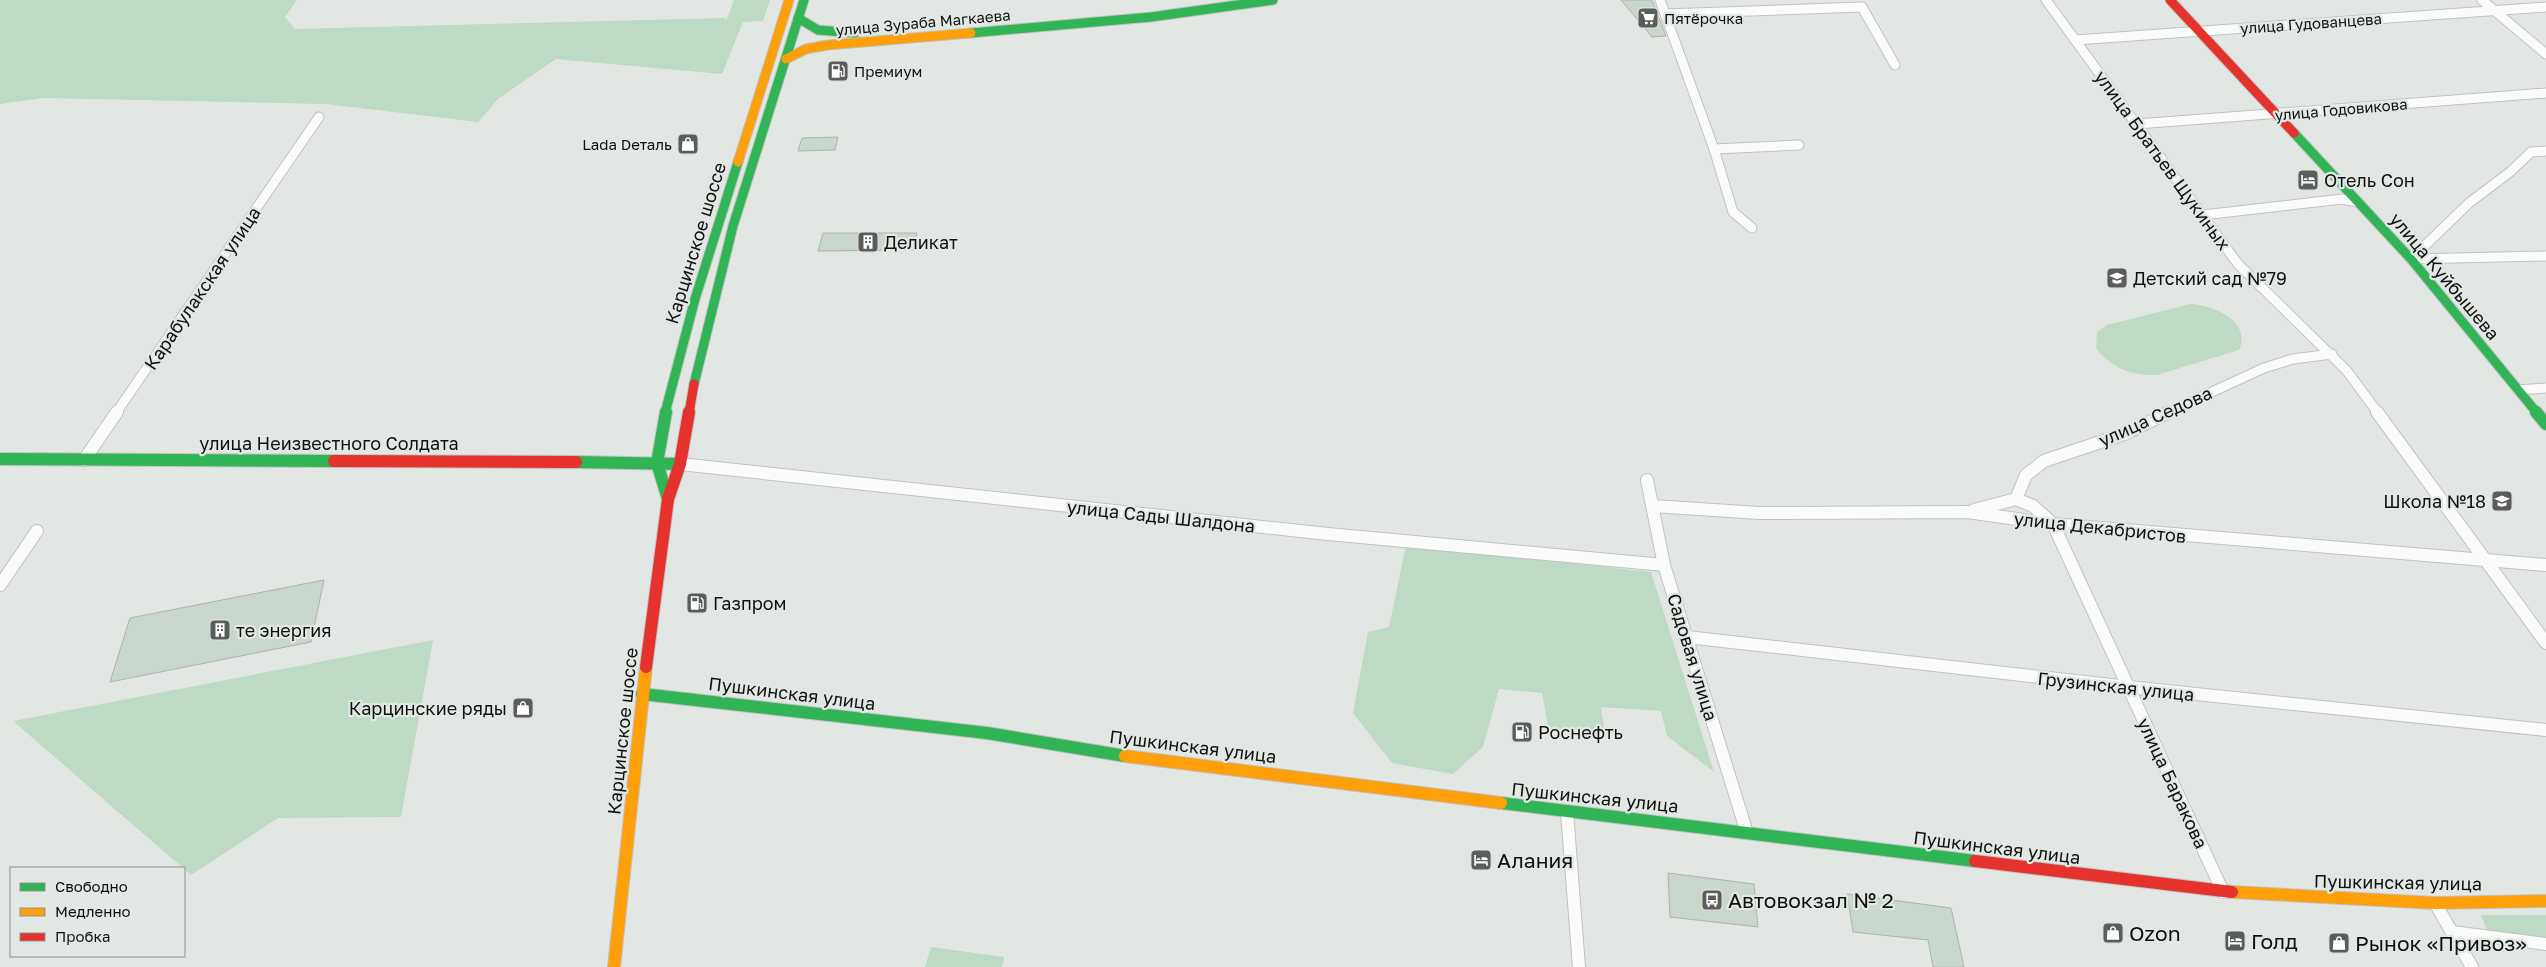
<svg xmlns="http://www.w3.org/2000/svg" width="2546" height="967" viewBox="0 0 2546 967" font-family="'Golos Text',sans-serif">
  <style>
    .green { fill: #bed9c4 }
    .building { fill: #c8d6cb; stroke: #aeb1af }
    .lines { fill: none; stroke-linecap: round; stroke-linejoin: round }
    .street-far1-casing { stroke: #c0c3c0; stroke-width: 11 }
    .street-casing { stroke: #c0c3c0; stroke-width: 14 }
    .fast-far1-casing { stroke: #c0c3c0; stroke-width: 11 }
    .fast-casing { stroke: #c0c3c0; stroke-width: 14 }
    .slow-far1-casing { stroke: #c0c3c0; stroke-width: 11 }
    .slow-casing { stroke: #c0c3c0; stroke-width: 14 }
    .jam-far1-casing { stroke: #c0c3c0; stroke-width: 11 }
    .jam-casing { stroke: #c0c3c0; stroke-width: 14 }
    .street-far1 { stroke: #fbfbfb; stroke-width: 9 }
    .street { stroke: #fbfbfb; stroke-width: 12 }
    .fast-far1 { stroke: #30b455; stroke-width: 9 }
    .fast { stroke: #30b455; stroke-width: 12 }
    .slow-far1 { stroke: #ff9f0a; stroke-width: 9 }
    .slow { stroke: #ff9f0a; stroke-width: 12 }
    .jam-far1 { stroke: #e5322d; stroke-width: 9 }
    .jam { stroke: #e5322d; stroke-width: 12 }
    .labels { text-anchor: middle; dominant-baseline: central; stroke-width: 4.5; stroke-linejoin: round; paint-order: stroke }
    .far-poi-label { font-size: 15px; fill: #101211; stroke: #e2e8e3; text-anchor: start }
    .far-street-label { font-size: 15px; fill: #101211; stroke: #e2e8e3 }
    .street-label { font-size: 18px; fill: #101211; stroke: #e2e8e3 }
    .poi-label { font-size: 18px; fill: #101211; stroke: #e2e8e3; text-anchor: start }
    .near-poi-label { font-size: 21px; fill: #101211; stroke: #e2e8e3; text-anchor: start }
  </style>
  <rect width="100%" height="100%" fill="#e3e7e4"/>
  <g class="green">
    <path d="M 0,0 L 297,0 L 285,17 L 295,29 L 725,18 L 726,21 L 734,0 L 770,0 L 763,21 L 743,22 L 722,74 L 556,59 L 498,99 L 478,122 L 326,104 L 43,98 L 0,104 Z"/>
    <path d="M 2190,304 C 2213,305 2252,321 2239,350 L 2157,375 C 2132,376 2111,368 2096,348 L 2097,332 L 2107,325 Z"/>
    <path d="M 1406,545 L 1651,572 L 1714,772 L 1667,736 L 1661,711 L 1601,707 L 1605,734 L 1549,730 L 1542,693 L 1499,689 L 1483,747 L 1453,774 L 1392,763 L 1353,713 L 1368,632 L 1389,627 Z"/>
    <path d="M 433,640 L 401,817 L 278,818 L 191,875 L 13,721 Z"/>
    <path d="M 2481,915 L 2546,915 L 2546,946 L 2490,937 Z"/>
    <path d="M 931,947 L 1004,957 L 1002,967 L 925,967 Z"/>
  </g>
  <g class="building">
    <path d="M 1621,0 L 1652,0 L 1666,36 L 1652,37 Z"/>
    <path d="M 838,137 L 835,150 L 798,151 L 802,138 Z"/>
    <path d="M 823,233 L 917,233 L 913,250 L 818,251 Z"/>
    <path d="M 324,580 L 311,642 L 110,682 L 130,618 Z"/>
    <path d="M 1668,873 L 1754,884 L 1758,927 L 1670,917 Z"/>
    <path d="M 1847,894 L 1951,908 L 1964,967 L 1933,967 L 1928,940 L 1853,932 Z"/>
  </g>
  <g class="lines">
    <g class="street-far1-casing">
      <g id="street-far1">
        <path d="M 1660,0 L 1714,149 L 1799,145"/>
        <path d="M 2046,0 L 2238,264 L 2347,371 L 2378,413"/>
        <path d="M 2482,0 L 2546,54"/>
        <path d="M 1665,14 L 1862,7 L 1895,65"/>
        <path d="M 2075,40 L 2546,7"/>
        <path d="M 2137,124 L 2546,93"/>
        <path d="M 1714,149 L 1733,212 L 1752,228"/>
        <path d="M 2203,215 L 2342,199 L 2358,202"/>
        <path d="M 2411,259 L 2469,203 L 2510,172 L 2531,152 L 2546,151"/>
        <path d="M 2411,259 L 2546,256"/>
        <path d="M 2518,390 L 2546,388"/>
        <path d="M 116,413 L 319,117"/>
        <path d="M 2166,413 L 2264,368 L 2293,359 L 2332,354"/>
      </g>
    </g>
    <g class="street-casing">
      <g id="street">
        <path d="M 2377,412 L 2546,643"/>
        <path d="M 84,460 L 117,412"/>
        <path d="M 680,464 L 1328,534 L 1664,565"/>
        <path d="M 1647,480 L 1664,565 L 1747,833"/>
        <path d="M 2016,499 L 2033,506 L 2053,524 L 2223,892"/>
        <path d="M 1653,506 L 1759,513 L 1967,512 L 2053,524 L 2546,565"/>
        <path d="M 1974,510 L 2016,499 L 2026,475 L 2044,461 L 2127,433 L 2169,412"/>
        <path d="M 0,585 L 37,531"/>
        <path d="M 1687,637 L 2128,687 L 2546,730"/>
        <path d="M 1567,812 L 1579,967"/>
        <path d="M 2435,903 L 2472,967"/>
        <path d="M 2452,932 L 2546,944"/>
      </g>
    </g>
    <g class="fast-far1-casing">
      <g id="fast-far1">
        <path d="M 798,18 L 818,30 L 855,33"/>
        <path d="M 971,33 L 1151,17 L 1273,0"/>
        <path d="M 2294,133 L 2411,259 L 2537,413"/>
        <path d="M 694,384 L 733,226 L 804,0"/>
        <path d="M 665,413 L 695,299 L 738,162"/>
      </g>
    </g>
    <g class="fast-casing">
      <g id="fast">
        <path d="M 666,412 L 657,463 L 668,499"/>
        <path d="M 2536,412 L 2546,424"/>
        <path d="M 0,459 L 334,461"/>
        <path d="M 576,462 L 680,464"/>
        <path d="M 642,694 L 987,733 L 1125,756"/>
        <path d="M 1501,803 L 1975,861"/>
      </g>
    </g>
    <g class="slow-far1-casing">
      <g id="slow-far1">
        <path d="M 786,59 L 806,49 L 828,45 L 971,33"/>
        <path d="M 738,162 L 789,0"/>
      </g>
    </g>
    <g class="slow-casing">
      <g id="slow">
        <path d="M 1125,756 L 1501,803"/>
        <path d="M 2232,892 L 2435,903 L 2546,901"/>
        <path d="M 614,967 L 646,667"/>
      </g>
    </g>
    <g class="jam-far1-casing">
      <g id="jam-far1">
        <path d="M 2170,0 L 2294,133"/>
        <path d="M 689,413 L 694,384"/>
      </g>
    </g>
    <g class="jam-casing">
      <g id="jam">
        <path d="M 334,461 L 576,462"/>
        <path d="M 646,667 L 668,499 L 680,464 L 689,412"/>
        <path d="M 1975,861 L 2232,892"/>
      </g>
    </g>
    <use href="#street-far1" class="street-far1"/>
    <use href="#street" class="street"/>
    <use href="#fast-far1" class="fast-far1"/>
    <use href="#fast" class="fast"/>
    <use href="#slow-far1" class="slow-far1"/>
    <use href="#slow" class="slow"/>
    <use href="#jam-far1" class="jam-far1"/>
    <use href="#jam" class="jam"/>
  </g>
  <defs>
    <g id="supermarket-square" transform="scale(1.125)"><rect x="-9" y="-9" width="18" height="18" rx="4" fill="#5a5d5b" stroke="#e2e8e3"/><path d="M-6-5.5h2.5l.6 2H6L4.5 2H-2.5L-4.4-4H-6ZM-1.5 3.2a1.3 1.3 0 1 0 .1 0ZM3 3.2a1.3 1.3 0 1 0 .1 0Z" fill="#fff"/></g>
    <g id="fuel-square" transform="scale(1.125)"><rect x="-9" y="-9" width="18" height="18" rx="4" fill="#5a5d5b" stroke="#e2e8e3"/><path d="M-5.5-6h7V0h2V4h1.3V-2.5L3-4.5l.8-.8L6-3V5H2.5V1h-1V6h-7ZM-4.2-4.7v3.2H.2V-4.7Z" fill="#fff"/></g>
    <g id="shop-square" transform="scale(1.125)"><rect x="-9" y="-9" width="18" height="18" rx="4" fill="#5a5d5b" stroke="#e2e8e3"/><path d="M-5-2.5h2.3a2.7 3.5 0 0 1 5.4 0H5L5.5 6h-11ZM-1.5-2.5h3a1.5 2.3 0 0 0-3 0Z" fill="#fff"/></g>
    <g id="hotel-square" transform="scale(1.125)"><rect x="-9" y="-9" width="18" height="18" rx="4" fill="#5a5d5b" stroke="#e2e8e3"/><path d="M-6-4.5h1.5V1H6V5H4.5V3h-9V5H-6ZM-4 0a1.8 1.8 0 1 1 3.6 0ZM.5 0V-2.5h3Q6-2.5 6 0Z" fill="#fff"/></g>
    <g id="building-square" transform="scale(1.125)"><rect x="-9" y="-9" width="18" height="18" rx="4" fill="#5a5d5b" stroke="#e2e8e3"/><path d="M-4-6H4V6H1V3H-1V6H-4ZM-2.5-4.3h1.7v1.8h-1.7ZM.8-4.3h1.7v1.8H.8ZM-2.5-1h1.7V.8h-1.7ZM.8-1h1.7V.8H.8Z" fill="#fff"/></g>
    <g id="school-square" transform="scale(1.125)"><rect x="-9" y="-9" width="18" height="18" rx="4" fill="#5a5d5b" stroke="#e2e8e3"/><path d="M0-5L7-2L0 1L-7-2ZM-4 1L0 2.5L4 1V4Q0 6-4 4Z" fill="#fff"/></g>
    <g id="bus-square" transform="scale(1.125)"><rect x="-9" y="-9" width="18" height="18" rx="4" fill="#5a5d5b" stroke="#e2e8e3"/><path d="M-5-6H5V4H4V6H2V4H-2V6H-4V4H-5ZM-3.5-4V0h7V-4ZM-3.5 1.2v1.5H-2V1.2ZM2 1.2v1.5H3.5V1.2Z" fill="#fff"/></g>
  </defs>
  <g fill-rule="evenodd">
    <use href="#supermarket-square" x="1648" y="18"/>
    <use href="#fuel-square" x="838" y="71"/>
    <use href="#shop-square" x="688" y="144"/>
    <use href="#hotel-square" x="2308" y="180"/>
    <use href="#building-square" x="868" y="242"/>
    <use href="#school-square" x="2117" y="278"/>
    <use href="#school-square" x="2502" y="501"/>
    <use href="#fuel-square" x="697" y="603"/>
    <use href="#building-square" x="220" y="630"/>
    <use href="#shop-square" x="523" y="708"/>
    <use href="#fuel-square" x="1522" y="732"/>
    <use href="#hotel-square" x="1481" y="860"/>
    <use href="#bus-square" x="1712" y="900"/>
    <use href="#shop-square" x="2113" y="933"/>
    <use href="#hotel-square" x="2235" y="941"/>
    <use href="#shop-square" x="2339" y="943"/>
  </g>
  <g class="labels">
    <g class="far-poi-label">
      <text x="1664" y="18">Пятёрочка</text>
      <text x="854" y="71">Премиум</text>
      <text x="672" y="144" text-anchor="end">Lada Dеталь</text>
    </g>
    <g class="far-street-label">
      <text transform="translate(923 22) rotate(-5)">улица Зураба Магкаева</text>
      <text transform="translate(2311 23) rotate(-4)">улица Гудованцева</text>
      <text transform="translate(2341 109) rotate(-5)">улица Годовикова</text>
    </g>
    <g class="street-label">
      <text transform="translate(2163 160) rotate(54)">улица Братьев Щукиных</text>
      <text transform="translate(695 243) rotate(-73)">Карцинское шоссе</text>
      <text transform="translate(2445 276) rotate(50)">улица Куйбышева</text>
      <text transform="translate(202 288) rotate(-56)">Карабулакская улица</text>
      <text transform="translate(2155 416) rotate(-24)">улица Седова</text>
      <text x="329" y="443">улица Неизвестного Солдата</text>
      <text transform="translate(1161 516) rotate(6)">улица Сады Шалдона</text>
      <text transform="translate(2100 527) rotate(6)">улица Декабристов</text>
      <text transform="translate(1693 657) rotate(73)">Садовая улица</text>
      <text transform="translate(2116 686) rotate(6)">Грузинская улица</text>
      <text transform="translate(792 693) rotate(7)">Пушкинская улица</text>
      <text transform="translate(622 731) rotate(-84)">Карцинское шоссе</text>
      <text transform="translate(1193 746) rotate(7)">Пушкинская улица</text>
      <text transform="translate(2173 783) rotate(65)">улица Баракова</text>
      <text transform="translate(1595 797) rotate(6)">Пушкинская улица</text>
      <text transform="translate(1997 847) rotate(7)">Пушкинская улица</text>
      <text transform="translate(2398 882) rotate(1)">Пушкинская улица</text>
    </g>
    <g class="poi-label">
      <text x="2324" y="180">Отель Сон</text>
      <text x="884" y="242">Деликат</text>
      <text x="2133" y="278">Детский сад №79</text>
      <text x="2486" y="501" text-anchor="end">Школа №18</text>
      <text x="713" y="603">Газпром</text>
      <text x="236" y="630">те энергия</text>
      <text x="507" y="708" text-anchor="end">Карцинские ряды</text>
      <text x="1538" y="732">Роснефть</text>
    </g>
    <g class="near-poi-label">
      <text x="1497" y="860">Алания</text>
      <text x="1728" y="900">Автовокзал № 2</text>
      <text x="2129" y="933">Ozon</text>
      <text x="2251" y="941">Голд</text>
      <text x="2355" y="943">Рынок «Привоз»</text>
    </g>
  </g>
  <rect x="10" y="867" width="175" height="90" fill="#e2e8e3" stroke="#8e928f"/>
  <rect x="20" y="883" width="25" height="8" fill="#30b455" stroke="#8e928f"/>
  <text x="55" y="892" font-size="15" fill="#101211">Свободно</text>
  <rect x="20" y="908" width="25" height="8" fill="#ff9f0a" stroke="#8e928f"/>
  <text x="55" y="917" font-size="15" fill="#101211">Медленно</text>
  <rect x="20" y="933" width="25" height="8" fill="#e5322d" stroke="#8e928f"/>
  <text x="55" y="942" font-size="15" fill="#101211">Пробка</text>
</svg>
